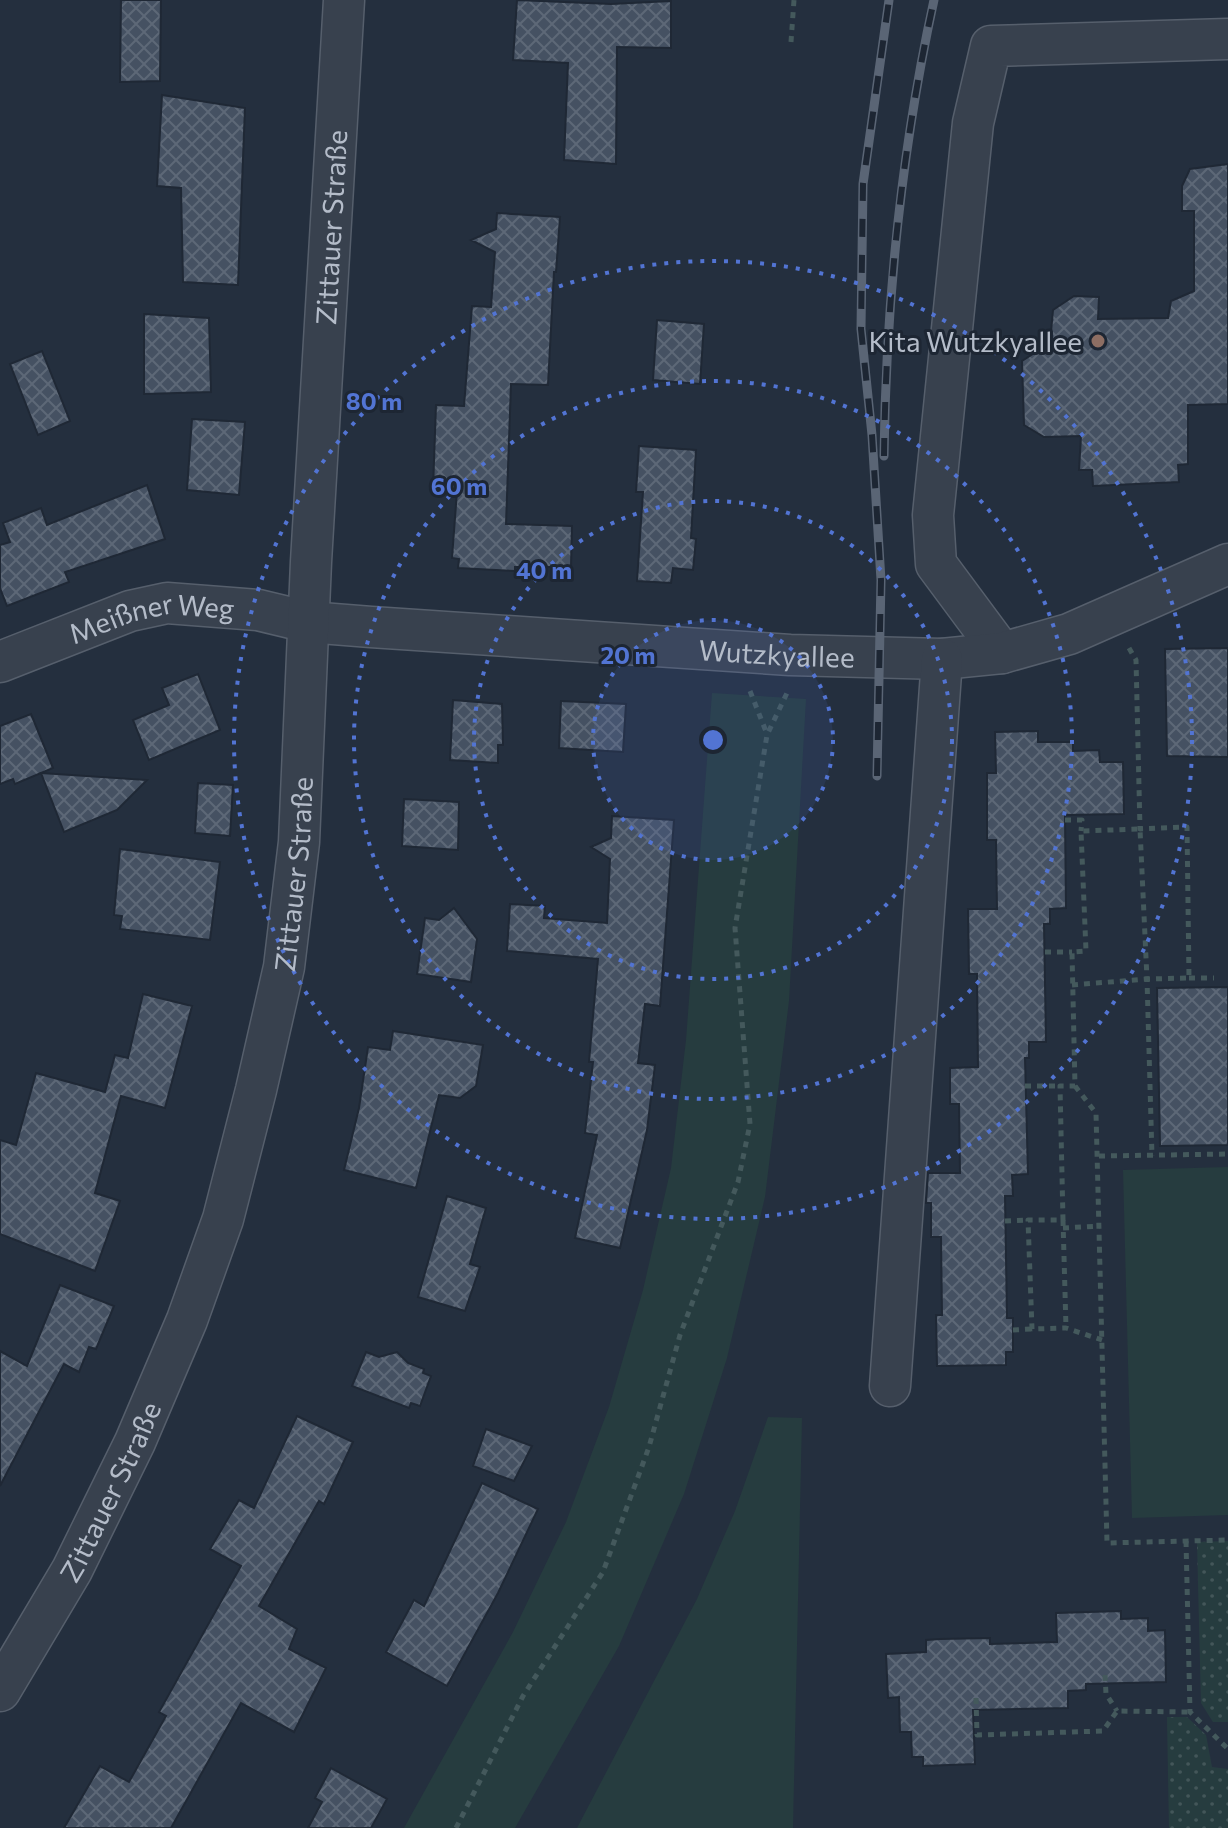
<svg xmlns="http://www.w3.org/2000/svg" width="1228" height="1828" viewBox="0 0 1228 1828" font-family="Commissioner,sans-serif">
  <style>
    .grass { fill: url(#grass-dots) }
    .park { fill: #263c3f }
    .building { fill: url(#building-cross-hatch); stroke: #1f2835; stroke-width: 2 }
    .lines { fill: none; stroke-linecap: round; stroke-linejoin: round }
    .minor-casing { stroke: #565f6c; stroke-width: 43 }
    .path { stroke: #44595c; stroke-width: 5; stroke-dasharray: 6 6; stroke-linecap: butt }
    .minor { stroke: #38414e; stroke-width: 40 }
    .rail-casing { stroke: #5a6575; stroke-width: 9 }
    .rail { stroke: #1d2633; stroke-width: 6; stroke-dasharray: 18; stroke-linecap: butt }
    .ring { fill: none; stroke: #5274d3; stroke-width: 4; stroke-dasharray: 4 8 }
    .education-dot { fill: #8d6e63; stroke: #1d2633; stroke-width: 3 }
    .labels { text-anchor: middle; dominant-baseline: central; stroke-width: 6; stroke-linejoin: round; paint-order: stroke }
    .street-label { font-size: 28px; fill: #b4bcc9; stroke: #1d2633 }
    .poi-label { font-size: 28px; fill: #b4bcc9; stroke: #1d2633; text-anchor: end }
    .centre { fill: #5274d3; stroke: #1d2633; stroke-width: 4 }
    .ring-label { font-size: 24px; text-anchor: middle; font-weight: bold; fill: #5274d3; stroke: #1d2633; stroke-width: 6; stroke-linejoin: round; paint-order: stroke }
  </style>
  <defs>
    <pattern id="grass-dots" width="8" height="8" patternUnits="userSpaceOnUse" patternTransform="scale(2)"><rect width="8" height="8" fill="#263c3f"/><path d="M2 2h.1M6 6h.1" fill="none" stroke="#435659" stroke-width="1.8" stroke-linecap="round"/></pattern>
    <pattern id="building-cross-hatch" width="8" height="8" patternUnits="userSpaceOnUse" patternTransform="scale(2)"><rect width="8" height="8" fill="#455162"/><path d="M0 0l8 8M0 8l8-8" fill="none" stroke="#5d6877"/></pattern>
  </defs>
  <rect width="100%" height="100%" fill="#242f3e"/>
  <g class="grass">
    <path d="M 1228,1541 L 1228,1722 L 1213,1722 L 1201,1703 L 1197,1542 Z"/>
    <path d="M 1167,1717 L 1187,1717 L 1206,1735 L 1212,1767 L 1228,1769 L 1228,1828 L 1169,1828 Z"/>
  </g>
  <g class="park">
    <path d="M 712,693 L 806,699 L 789,1001 L 765,1197 L 727,1358 L 684,1494 L 619,1646 L 515,1828 L 404,1828 L 513,1632 L 566,1522 L 609,1407 L 643,1290 L 671,1168 L 686,1040 Z"/>
    <path d="M 1228,1167 L 1228,1515 L 1132,1518 L 1123,1170 Z"/>
    <path d="M 768,1417 L 802,1418 L 793,1828 L 577,1828 L 697,1599 L 735,1511 Z"/>
  </g>
  <g class="building">
    <path d="M 121,0 L 161,0 L 160,81 L 120,82 Z"/>
    <path d="M 517,0 L 611,4 L 671,1 L 671,48 L 617,47 L 616,164 L 564,160 L 568,63 L 513,60 Z"/>
    <path d="M 162,95 L 245,108 L 238,285 L 183,282 L 181,188 L 157,186 Z"/>
    <path d="M 1228,164 L 1228,404 L 1188,405 L 1188,464 L 1178,465 L 1179,482 L 1093,486 L 1092,470 L 1079,470 L 1081,436 L 1044,437 L 1024,425 L 1022,361 L 1050,343 L 1053,310 L 1074,296 L 1099,297 L 1098,319 L 1168,318 L 1171,301 L 1194,291 L 1194,211 L 1182,211 L 1182,186 L 1190,169 Z"/>
    <path d="M 497,213 L 560,217 L 556,272 L 554,272 L 548,385 L 511,384 L 506,524 L 572,526 L 571,567 L 515,567 L 515,571 L 458,568 L 459,559 L 452,558 L 457,491 L 433,489 L 436,405 L 464,406 L 472,306 L 491,307 L 495,252 L 471,240 L 496,229 Z"/>
    <path d="M 144,314 L 209,318 L 211,392 L 144,394 Z"/>
    <path d="M 657,320 L 704,324 L 700,384 L 653,380 Z"/>
    <path d="M 42,351 L 70,421 L 38,435 L 10,364 Z"/>
    <path d="M 192,419 L 245,422 L 239,495 L 187,490 Z"/>
    <path d="M 639,446 L 696,450 L 691,538 L 696,539 L 693,570 L 673,568 L 671,583 L 637,581 L 643,492 L 636,492 Z"/>
    <path d="M 147,485 L 165,539 L 65,572 L 69,582 L 7,606 L 0,588 L 0,545 L 10,542 L 3,523 L 41,508 L 47,525 Z"/>
    <path d="M 1228,648 L 1228,757 L 1167,756 L 1165,649 Z"/>
    <path d="M 198,674 L 220,730 L 149,760 L 133,720 L 169,705 L 162,688 Z"/>
    <path d="M 453,700 L 502,704 L 503,745 L 498,745 L 498,763 L 450,760 Z"/>
    <path d="M 561,701 L 626,704 L 623,752 L 559,748 Z"/>
    <path d="M 31,714 L 53,768 L 15,784 L 13,779 L 0,784 L 0,726 Z"/>
    <path d="M 1038,731 L 1038,742 L 1073,742 L 1073,751 L 1099,750 L 1100,762 L 1123,762 L 1124,814 L 1065,815 L 1066,908 L 1050,909 L 1050,924 L 1044,924 L 1046,1042 L 1029,1042 L 1029,1058 L 1025,1058 L 1028,1174 L 1012,1175 L 1013,1196 L 1005,1196 L 1007,1318 L 1013,1318 L 1013,1352 L 1006,1352 L 1006,1365 L 937,1366 L 936,1315 L 942,1315 L 941,1237 L 931,1237 L 931,1203 L 926,1203 L 928,1173 L 960,1173 L 959,1104 L 950,1104 L 950,1068 L 978,1067 L 977,974 L 969,974 L 968,909 L 997,909 L 996,840 L 987,840 L 987,773 L 996,773 L 995,732 Z"/>
    <path d="M 41,773 L 147,780 L 117,810 L 64,832 Z"/>
    <path d="M 198,783 L 233,785 L 230,836 L 195,833 Z"/>
    <path d="M 404,799 L 459,802 L 458,850 L 402,846 Z"/>
    <path d="M 612,816 L 674,820 L 660,1006 L 645,1004 L 638,1063 L 655,1065 L 647,1130 L 620,1248 L 575,1238 L 597,1135 L 585,1133 L 593,1062 L 589,1062 L 598,959 L 507,951 L 510,904 L 545,906 L 544,918 L 607,923 L 610,859 L 591,847 L 611,838 Z"/>
    <path d="M 120,849 L 220,862 L 210,940 L 120,929 L 122,916 L 114,915 Z"/>
    <path d="M 454,908 L 477,939 L 471,982 L 417,974 L 425,918 L 439,920 Z"/>
    <path d="M 1228,987 L 1228,1145 L 1160,1146 L 1157,988 Z"/>
    <path d="M 143,994 L 192,1006 L 165,1108 L 121,1096 L 95,1193 L 120,1201 L 95,1271 L 0,1234 L 0,1140 L 16,1145 L 36,1073 L 105,1092 L 115,1055 L 128,1058 Z"/>
    <path d="M 393,1031 L 483,1045 L 476,1086 L 460,1098 L 439,1095 L 416,1188 L 344,1170 L 359,1108 L 368,1047 L 390,1050 Z"/>
    <path d="M 447,1196 L 486,1208 L 470,1264 L 480,1267 L 465,1311 L 418,1297 Z"/>
    <path d="M 60,1285 L 114,1306 L 96,1349 L 89,1347 L 79,1372 L 64,1364 L 0,1486 L 0,1351 L 27,1366 Z"/>
    <path d="M 366,1352 L 379,1357 L 397,1352 L 408,1363 L 424,1369 L 423,1373 L 431,1376 L 420,1406 L 411,1403 L 409,1408 L 352,1386 Z"/>
    <path d="M 297,1416 L 353,1442 L 324,1504 L 319,1501 L 259,1606 L 297,1629 L 289,1649 L 326,1668 L 294,1732 L 241,1703 L 171,1828 L 64,1828 L 100,1766 L 129,1782 L 166,1716 L 159,1712 L 241,1566 L 210,1549 L 239,1500 L 254,1508 Z"/>
    <path d="M 486,1429 L 532,1446 L 514,1481 L 473,1466 Z"/>
    <path d="M 482,1483 L 538,1509 L 498,1593 L 447,1686 L 386,1652 L 414,1600 L 424,1606 Z"/>
    <path d="M 1121,1611 L 1121,1619 L 1148,1618 L 1148,1631 L 1165,1630 L 1166,1682 L 1086,1684 L 1086,1690 L 1068,1691 L 1068,1708 L 973,1710 L 975,1764 L 923,1766 L 923,1757 L 912,1757 L 911,1732 L 900,1732 L 899,1697 L 888,1698 L 886,1654 L 926,1652 L 926,1640 L 940,1639 L 990,1638 L 990,1644 L 1057,1642 L 1056,1613 Z"/>
    <path d="M 331,1768 L 387,1799 L 371,1828 L 308,1828 L 322,1802 L 315,1798 Z"/>
  </g>
  <g class="lines">
    <g class="minor-casing">
      <g id="minor">
        <path d="M 1002,653 L 936,564 L 933,515 L 973,123 L 991,46 L 1228,39"/>
        <path id="s1" d="M 0,662 L 130,611 L 167,603 L 258,610 L 308,622 L 371,627 L 790,655 L 942,659 L 1002,653 L 1069,634 L 1228,564"/>
        <path d="M 890,1386 L 942,659"/>
        <path id="s2" d="M 0,1691 L 72,1570 L 135,1442 L 187,1320 L 223,1219 L 256,1090 L 284,967 L 299,842 L 311,562 L 344,0"/>
      </g>
    </g>
    <g class="path">
      <path d="M 791,42 L 794,0"/>
      <path d="M 1129,648 L 1136,660 L 1140,829 L 1187,827 L 1189,978 L 1147,979 L 1152,1156"/>
      <path d="M 750,691 L 767,734"/>
      <path d="M 1065,820 L 1082,820 L 1081,831"/>
      <path d="M 1045,952 L 1072,952"/>
      <path d="M 1189,978 L 1214,978"/>
      <path d="M 1072,985 L 1147,979 L 1140,829 L 1081,831 L 1086,951 L 1072,952 L 1075,1086 L 1060,1086 L 1063,1220 L 1028,1220 L 1032,1329 L 1066,1328 L 1102,1340"/>
      <path d="M 1025,1086 L 1060,1086"/>
      <path d="M 1075,1086 L 1096,1113 L 1107,1543 L 1228,1540"/>
      <path d="M 1099,1156 L 1228,1154"/>
      <path d="M 1063,1220 L 1066,1328"/>
      <path d="M 1005,1221 L 1028,1220"/>
      <path d="M 1063,1228 L 1100,1226"/>
      <path d="M 1013,1330 L 1032,1329"/>
      <path d="M 1186,1541 L 1190,1712 L 1228,1749"/>
      <path d="M 1105,1675 L 1106,1694 L 1117,1711"/>
      <path d="M 976,1698 L 977,1735 L 1103,1731 L 1117,1711 L 1190,1712"/>
      <path d="M 456,1828 L 523,1696 L 603,1572 L 649,1447 L 680,1335 L 738,1182 L 750,1124 L 735,928 L 767,735 L 787,693"/>
    </g>
    <use href="#minor" class="minor"/>
    <g class="rail-casing">
      <g id="rail">
        <path d="M 884,456 C 886,302 901,151 934,0"/>
        <path d="M 877,776 L 881,580 L 872,435 L 861,329 L 863,184 L 889,0"/>
      </g>
    </g>
    <use href="#rail" class="rail"/>
  </g>
  <circle cx="713" cy="740" r="120" fill="#5274d3" fill-opacity=".12"/>
  <g class="ring">
    <circle cx="713" cy="740" r="120"/>
    <circle cx="713" cy="740" r="239"/>
    <circle cx="713" cy="740" r="359"/>
    <circle cx="713" cy="740" r="479"/>
  </g>
  <circle class="education-dot" cx="1098" cy="341" r="8"/>
  <g class="labels">
    <g class="street-label">
      <text stroke="none"><textPath href="#s2" startOffset="1524">Zittauer Straße</textPath></text>
      <text stroke="none"><textPath href="#s1" startOffset="160">Meißner Weg</textPath></text>
      <text stroke="none"><textPath href="#s1" startOffset="790">Wutzkyallee</textPath></text>
      <text stroke="none"><textPath href="#s2" startOffset="876">Zittauer Straße</textPath></text>
      <text stroke="none"><textPath href="#s2" startOffset="228">Zittauer Straße</textPath></text>
    </g>
    <g class="poi-label">
      <text x="1082" y="341">Kita Wutzkyallee</text>
    </g>
  </g>
  <circle cx="713" cy="740" r="12" class="centre"/>
  <g class="ring-label">
    <text x="374" y="410">80 m</text>
    <text x="459" y="495">60 m</text>
    <text x="544" y="579">40 m</text>
    <text x="628" y="664">20 m</text>
  </g>
</svg>
